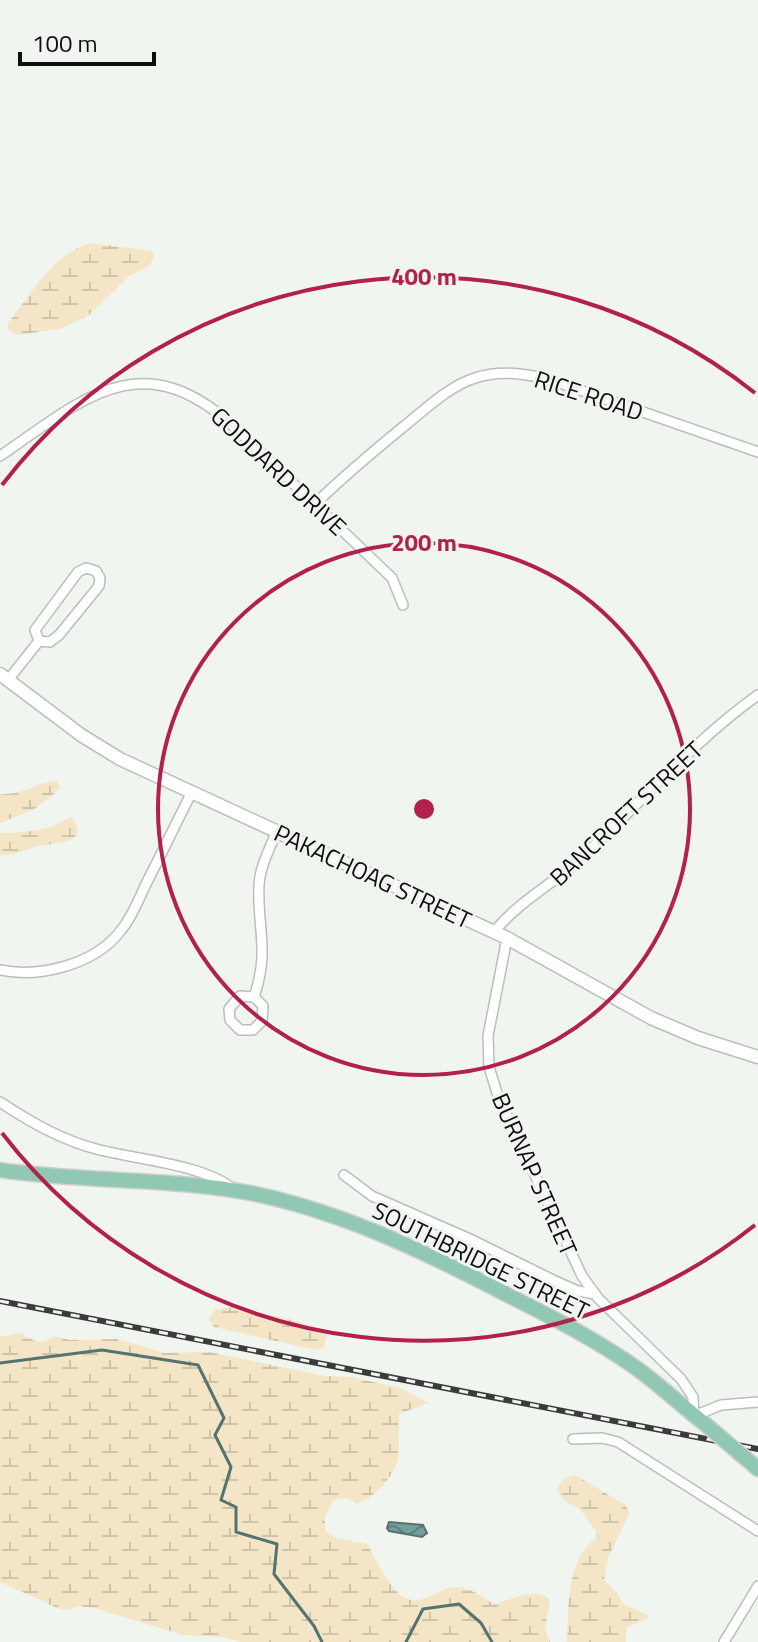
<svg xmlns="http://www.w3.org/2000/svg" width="758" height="1642" viewBox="0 0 758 1642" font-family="'Titillium Web',sans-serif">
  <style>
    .wetland { fill: url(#wetland-marsh) }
    .water { fill: url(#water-waves); stroke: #557371; stroke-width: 2 }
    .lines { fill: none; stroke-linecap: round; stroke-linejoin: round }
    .stream { stroke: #557371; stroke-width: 3 }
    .minor-casing { stroke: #babeba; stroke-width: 12 }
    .tertiary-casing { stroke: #babeba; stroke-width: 15 }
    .primary-casing { stroke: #cfcfcf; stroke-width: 17 }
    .minor { stroke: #fff; stroke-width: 9 }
    .tertiary { stroke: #fff; stroke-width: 12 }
    .primary { stroke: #91c8b4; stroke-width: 14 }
    .rail-casing { stroke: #3a3c3a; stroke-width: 6 }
    .rail { stroke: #f1f5f0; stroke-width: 3; stroke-dasharray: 9; stroke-linecap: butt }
    .primary-bridge-casing { stroke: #cfcfcf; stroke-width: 17; stroke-linecap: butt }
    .primary-bridge { stroke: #91c8b4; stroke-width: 14 }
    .ring { fill: none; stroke: #b2204c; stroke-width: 4 }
    .labels { text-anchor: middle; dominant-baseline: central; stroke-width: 6; stroke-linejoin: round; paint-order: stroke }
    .street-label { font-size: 24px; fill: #0e100e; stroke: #f1f5f0 }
    .centre { fill: #b2204c; stroke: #f1f5f0; stroke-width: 4 }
    .ring-label { font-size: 24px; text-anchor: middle; font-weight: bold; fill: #b2204c; stroke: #f1f5f0; stroke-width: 6; stroke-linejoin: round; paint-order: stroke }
  </style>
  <defs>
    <pattern id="wetland-marsh" width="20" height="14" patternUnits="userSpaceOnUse" patternTransform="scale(2)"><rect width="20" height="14" fill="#f3e5c5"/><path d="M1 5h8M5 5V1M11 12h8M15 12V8" fill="none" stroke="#cfc3a8"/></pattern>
    <pattern id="water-waves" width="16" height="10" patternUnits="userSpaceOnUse" patternTransform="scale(2)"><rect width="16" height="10" fill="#739e9c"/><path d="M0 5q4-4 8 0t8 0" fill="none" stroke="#5d7f7e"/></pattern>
  </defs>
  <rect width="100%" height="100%" fill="#f1f5f0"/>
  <g class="wetland">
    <path d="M 93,243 L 151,251 L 155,256 L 149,266 L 129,276 L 89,315 L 59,329 L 17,335 L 8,329 L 8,323 C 31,295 55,250 93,243 Z"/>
    <path d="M 58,781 L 60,789 L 36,808 L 0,823 L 0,794 C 26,795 34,782 58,781 Z"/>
    <path d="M 71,817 C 94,845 49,843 38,846 C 24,851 15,855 0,855 L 0,833 C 18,833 35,832 53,826 C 61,824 64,819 71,817 Z"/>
    <path d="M 232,1307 C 255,1313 311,1320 327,1335 L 324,1348 L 316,1350 L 214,1327 L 210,1320 L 214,1310 Z"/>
    <path d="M 20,1333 C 34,1341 40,1346 54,1336 L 70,1340 L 118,1339 L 164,1353 L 210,1352 L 325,1376 L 351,1377 L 401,1388 L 428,1403 L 399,1414 C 398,1429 400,1445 398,1459 C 394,1476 373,1499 357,1504 L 347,1498 L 333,1500 L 325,1517 L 325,1530 L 335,1538 L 367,1544 C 377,1560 386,1584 402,1596 C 419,1609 436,1589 454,1587 C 469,1586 482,1597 494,1604 C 514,1600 529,1588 549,1598 C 551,1617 540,1622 550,1642 L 241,1642 L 223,1637 L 183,1635 L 98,1609 L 80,1606 L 68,1610 L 60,1609 L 0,1582 L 0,1337 Z"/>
    <path d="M 575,1475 L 626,1505 L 629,1514 L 608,1558 L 604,1580 L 618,1594 L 623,1604 L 648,1615 L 648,1618 L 626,1628 L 626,1642 L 567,1642 C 569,1605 565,1562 597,1537 L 596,1531 C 589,1524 586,1515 579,1509 C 574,1505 566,1503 562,1498 C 552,1486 564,1476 575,1475 Z"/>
  </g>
  <path class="water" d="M 389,1522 L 423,1525 L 427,1533 L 422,1537 L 389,1531 L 387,1528 Z"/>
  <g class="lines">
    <g class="stream">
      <path d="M 0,1363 L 102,1350 L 198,1365 L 224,1418 L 215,1435 L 231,1467 L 221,1500 L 236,1507 L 236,1532 L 277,1544 L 274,1574 L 314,1626 L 322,1642"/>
      <path d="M 406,1642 L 423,1609 L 459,1604 L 481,1623 L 492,1642"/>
    </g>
    <g class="minor-casing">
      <g id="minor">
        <path d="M 0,456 C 82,400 140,343 231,424 L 392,578 L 403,605"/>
        <path d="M 315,504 C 345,475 376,449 408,423 C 429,406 450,386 475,378 C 501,369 529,374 554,381 L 758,452"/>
        <path d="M 8,680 L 39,641 L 35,630 L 78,572 L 86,568 L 96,571 L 100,578 L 99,586 L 59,635 L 50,642 L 39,641"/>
        <path d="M 494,932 C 517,903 551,885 578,861 C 638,806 692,742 758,695"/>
        <path d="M 507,938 L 488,1036 L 489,1067 L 498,1096 L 582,1276 L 598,1298 L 681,1379 L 693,1397 L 694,1416 L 721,1405 L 758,1402"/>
        <path d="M 0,970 C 39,978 92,965 118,934 C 132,918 139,898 148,880 C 163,851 177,821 192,792"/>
        <path d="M 254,997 L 263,1006 L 262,1021 L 253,1030 L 240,1030 L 230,1020 L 229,1009 L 240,996 L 254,997 C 270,951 257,928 259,885 C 260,866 270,848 277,831"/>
        <path d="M 0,1102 C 32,1123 63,1141 100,1150 C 140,1160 198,1164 231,1187"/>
        <path d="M 344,1175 L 372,1196 L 470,1239 L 553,1280 L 578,1291 L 595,1294"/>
        <path d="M 573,1439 L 602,1438 L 618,1442 L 758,1531"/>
        <path d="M 724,1642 L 758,1586"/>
      </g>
    </g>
    <g class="tertiary-casing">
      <path id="tertiary" d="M 0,674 L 81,735 L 120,759 L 507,938 L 651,1018 L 698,1038 L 758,1057"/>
    </g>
    <g class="primary-casing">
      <g id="primary">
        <path d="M 0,1170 C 86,1183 175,1177 260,1195 C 346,1214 425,1252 502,1292 C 549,1316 596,1339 639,1370 C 662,1387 683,1407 705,1424"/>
        <path d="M 744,1457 L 758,1469"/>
      </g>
    </g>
    <use href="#minor" class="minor"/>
    <use href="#tertiary" class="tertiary"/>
    <use href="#primary" class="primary"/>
    <g class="rail-casing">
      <path id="rail" d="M 0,1301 L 758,1449"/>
    </g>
    <use href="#rail" class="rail"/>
    <g class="primary-bridge-casing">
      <path id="primary-bridge" d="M 705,1424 L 744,1457"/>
    </g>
    <use href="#primary-bridge" class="primary-bridge"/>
  </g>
  <g class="ring">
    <circle cx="424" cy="809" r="266"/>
    <path d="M755 1225A532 532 0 0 1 2 1133M2 485A532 532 0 0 1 755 393"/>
  </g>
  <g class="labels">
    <g class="street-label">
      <text transform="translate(589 395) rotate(18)">RICE ROAD</text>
      <text transform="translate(279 471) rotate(43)">GODDARD DRIVE</text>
      <text transform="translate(626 813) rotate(-43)">BANCROFT STREET</text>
      <text transform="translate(373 876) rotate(25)">PAKACHOAG STREET</text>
      <text transform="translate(535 1174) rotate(66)">BURNAP STREET</text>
      <text transform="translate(481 1260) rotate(26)">SOUTHBRIDGE STREET</text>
    </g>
  </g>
  <circle cx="424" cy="809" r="12" class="centre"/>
  <g class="ring-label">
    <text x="424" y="285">400 m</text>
    <text x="424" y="551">200 m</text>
  </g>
  <path d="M20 52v12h134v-12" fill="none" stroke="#0e100e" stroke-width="4"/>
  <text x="32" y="52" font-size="24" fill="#0e100e" stroke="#f1f5f0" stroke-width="6" paint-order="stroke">100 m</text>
</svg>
